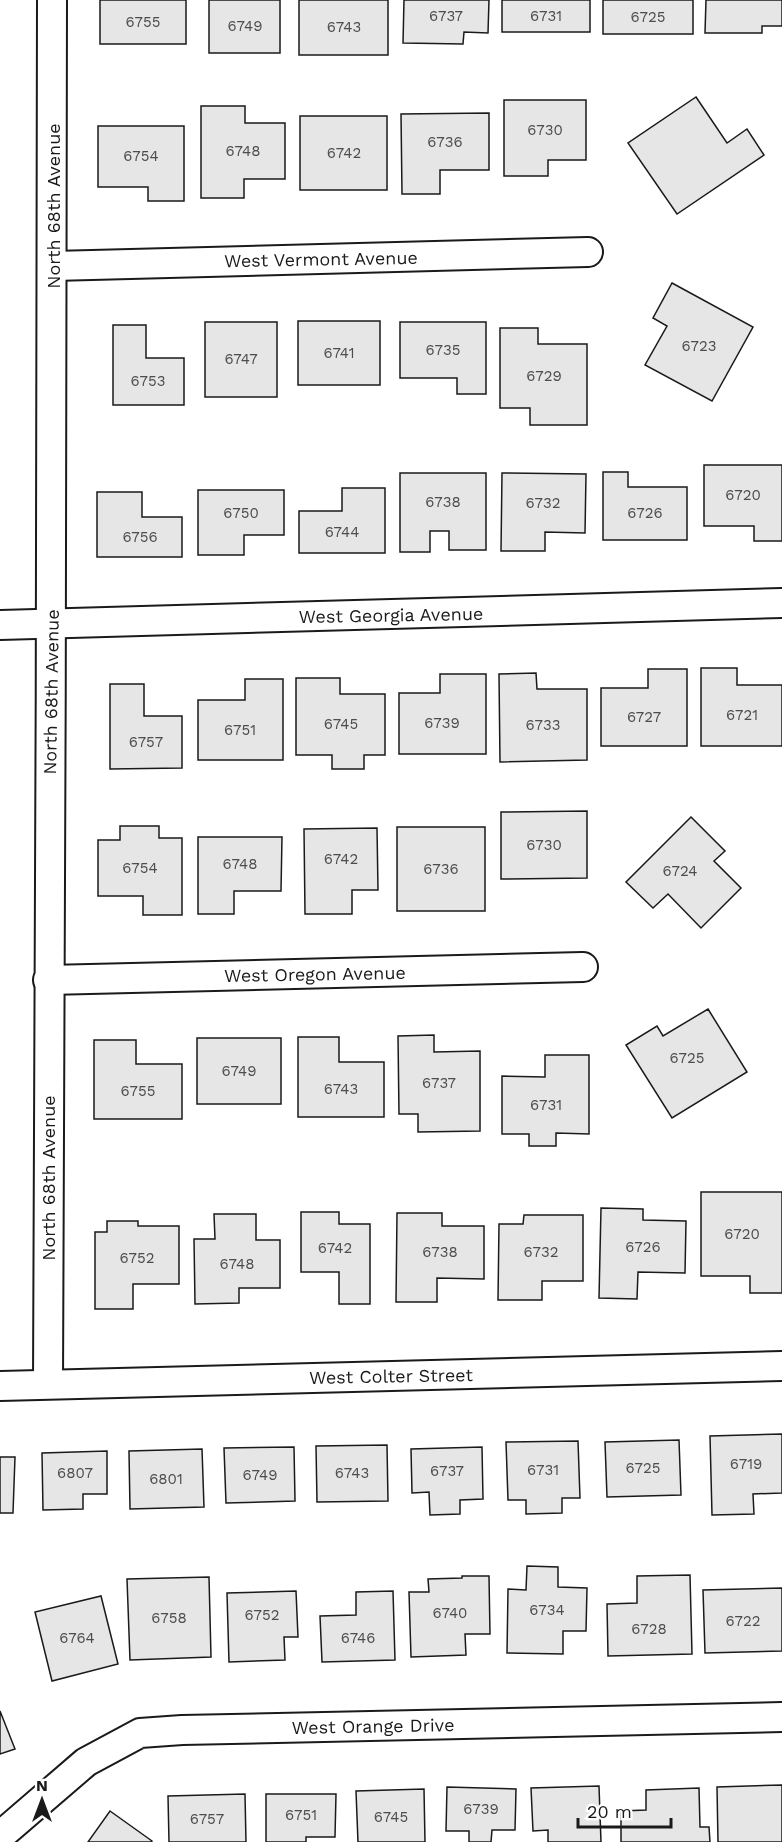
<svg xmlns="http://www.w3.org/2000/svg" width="782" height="1842" viewBox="0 0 782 1842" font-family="'Work Sans',sans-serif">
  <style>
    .building { fill: #e6e6e6; stroke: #1a1a1a; stroke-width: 1.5 }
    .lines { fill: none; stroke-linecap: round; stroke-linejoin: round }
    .street-casing { stroke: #1a1a1a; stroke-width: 32 }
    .street { stroke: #fff; stroke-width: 28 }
    .labels { text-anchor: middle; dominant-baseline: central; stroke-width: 4.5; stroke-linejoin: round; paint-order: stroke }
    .number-label { font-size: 15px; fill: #4d4d4d }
    .street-label { font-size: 18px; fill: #1a1a1a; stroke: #fff }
  </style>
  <rect width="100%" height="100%" fill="#fff"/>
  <g class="building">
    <rect x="100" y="0" width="86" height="44"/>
    <rect x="209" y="0" width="71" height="53"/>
    <rect x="299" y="0" width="89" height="55"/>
    <path d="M 404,0 L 489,0 L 488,33 L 464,32 L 463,44 L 403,43 Z"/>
    <rect x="502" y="0" width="88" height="32"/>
    <rect x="603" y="0" width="90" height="34"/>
    <path d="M 706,0 L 782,0 L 782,26 L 762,26 L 762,33 L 705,33 Z"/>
    <path d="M 696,97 L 727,143 L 747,129 L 764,155 L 677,214 L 628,143 Z"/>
    <path d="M 504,100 L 586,100 L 586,160 L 548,160 L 548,176 L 504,176 Z"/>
    <path d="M 201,106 L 245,106 L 245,123 L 285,123 L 285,179 L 244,179 L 244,198 L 201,198 Z"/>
    <path d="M 489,113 L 489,170 L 440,170 L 440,194 L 402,194 L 401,114 Z"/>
    <rect x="300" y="116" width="87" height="74"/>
    <path d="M 98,126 L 184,126 L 184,201 L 148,201 L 148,187 L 98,187 Z"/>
    <path d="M 672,283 L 753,327 L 712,401 L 645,365 L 667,326 L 653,318 Z"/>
    <rect x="298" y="321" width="82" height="64"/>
    <rect x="205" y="322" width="72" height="75"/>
    <path d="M 400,322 L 486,322 L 486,394 L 457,394 L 457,378 L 400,378 Z"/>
    <path d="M 113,325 L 146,325 L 146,358 L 184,358 L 184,405 L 113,405 Z"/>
    <path d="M 500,328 L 538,328 L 538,344 L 587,344 L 587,425 L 530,425 L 530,408 L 500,408 Z"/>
    <path d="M 704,465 L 782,465 L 782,541 L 754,541 L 754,526 L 704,526 Z"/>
    <path d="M 603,472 L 628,472 L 628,487 L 687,487 L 687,540 L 603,540 Z"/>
    <path d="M 400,473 L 486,473 L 486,550 L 449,550 L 449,531 L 430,531 L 430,552 L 400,552 Z"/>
    <path d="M 502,473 L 586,474 L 585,533 L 545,532 L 545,551 L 501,551 Z"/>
    <path d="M 342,488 L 385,488 L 385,553 L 299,553 L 299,511 L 342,511 Z"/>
    <path d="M 198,490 L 284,490 L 284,535 L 244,535 L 244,555 L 198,555 Z"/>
    <path d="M 97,492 L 142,492 L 142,517 L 182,517 L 182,557 L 97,557 Z"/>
    <path d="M 701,668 L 737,668 L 737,685 L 782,685 L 782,746 L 701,746 Z"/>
    <path d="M 648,669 L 687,669 L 687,746 L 601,746 L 601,688 L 648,688 Z"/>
    <path d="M 536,673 L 537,689 L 587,689 L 587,760 L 500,762 L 499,674 Z"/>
    <path d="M 440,674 L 486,674 L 486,754 L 399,754 L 399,693 L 440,693 Z"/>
    <path d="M 296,678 L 340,678 L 340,694 L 385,694 L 385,755 L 364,755 L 364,769 L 332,769 L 332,755 L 296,755 Z"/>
    <path d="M 245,679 L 283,679 L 283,760 L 198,760 L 198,700 L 245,700 Z"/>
    <path d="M 110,684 L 144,684 L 144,716 L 182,716 L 182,768 L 110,769 Z"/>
    <path d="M 587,811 L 587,878 L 501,879 L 501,812 Z"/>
    <path d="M 691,817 L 725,851 L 714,861 L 741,888 L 701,928 L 668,894 L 653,908 L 626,882 Z"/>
    <path d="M 120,826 L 159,826 L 159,838 L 182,838 L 182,915 L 143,915 L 143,896 L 98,896 L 98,840 L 120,840 Z"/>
    <rect x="397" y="827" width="88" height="84"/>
    <path d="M 377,828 L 378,890 L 352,890 L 352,914 L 305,914 L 304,829 Z"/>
    <path d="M 198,837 L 282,837 L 281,891 L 234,891 L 234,914 L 198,914 Z"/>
    <path d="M 708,1009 L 747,1072 L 672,1118 L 626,1045 L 657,1026 L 663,1036 Z"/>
    <path d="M 434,1035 L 434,1052 L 480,1051 L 480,1131 L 418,1132 L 418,1114 L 399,1114 L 398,1036 Z"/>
    <path d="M 298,1037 L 339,1037 L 339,1062 L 384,1062 L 384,1117 L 298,1117 Z"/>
    <rect x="197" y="1038" width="84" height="66"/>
    <path d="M 94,1040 L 136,1040 L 136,1064 L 182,1064 L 182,1119 L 94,1119 Z"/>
    <path d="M 545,1055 L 589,1055 L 589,1134 L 556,1133 L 556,1146 L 529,1146 L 529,1134 L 502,1134 L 502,1076 L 545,1077 Z"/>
    <path d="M 701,1192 L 782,1192 L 782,1293 L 750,1293 L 750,1276 L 701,1276 Z"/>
    <path d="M 601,1208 L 643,1209 L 643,1220 L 686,1221 L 685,1273 L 638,1272 L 637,1299 L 599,1298 Z"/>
    <path d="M 301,1212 L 339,1212 L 339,1224 L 370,1224 L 370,1304 L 339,1304 L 339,1272 L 301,1272 Z"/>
    <path d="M 397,1213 L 442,1213 L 442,1226 L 484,1226 L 484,1279 L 437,1278 L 437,1302 L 396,1302 Z"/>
    <path d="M 214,1214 L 256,1214 L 256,1240 L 280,1240 L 280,1288 L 239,1288 L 239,1303 L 195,1304 L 194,1239 L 215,1239 Z"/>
    <path d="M 524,1215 L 583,1215 L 583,1281 L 542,1281 L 542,1300 L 498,1300 L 499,1224 L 523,1224 Z"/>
    <path d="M 107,1221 L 138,1221 L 138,1226 L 179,1226 L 179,1284 L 133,1284 L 133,1309 L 95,1309 L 95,1232 L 107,1232 Z"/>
    <path d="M 782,1434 L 782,1493 L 753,1494 L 754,1514 L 712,1515 L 710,1436 Z"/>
    <path d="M 679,1440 L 681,1495 L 607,1497 L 605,1442 Z"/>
    <path d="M 578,1441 L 580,1498 L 562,1498 L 562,1513 L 526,1514 L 526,1500 L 508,1500 L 506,1442 Z"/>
    <path d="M 387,1445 L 388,1501 L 317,1502 L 316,1446 Z"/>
    <path d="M 294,1447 L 295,1501 L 226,1503 L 224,1448 Z"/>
    <path d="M 482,1447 L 483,1499 L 460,1500 L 460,1514 L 430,1515 L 429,1492 L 412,1493 L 411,1449 Z"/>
    <path d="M 202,1449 L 204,1507 L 130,1509 L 129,1451 Z"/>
    <path d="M 107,1451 L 107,1494 L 83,1494 L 83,1509 L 43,1510 L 42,1453 Z"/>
    <path d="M 0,1457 L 15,1457 L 13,1513 L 0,1513 Z"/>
    <path d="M 527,1566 L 558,1567 L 558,1587 L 587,1588 L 586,1631 L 563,1631 L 563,1654 L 507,1653 L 508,1589 L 526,1590 Z"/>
    <path d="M 690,1575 L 692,1654 L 608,1656 L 607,1604 L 637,1603 L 637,1576 Z"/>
    <path d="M 462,1576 L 489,1576 L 490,1634 L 465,1634 L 466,1655 L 411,1657 L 409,1592 L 429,1592 L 428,1579 L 462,1578 Z"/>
    <path d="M 209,1577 L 211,1657 L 130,1660 L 127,1579 Z"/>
    <path d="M 782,1588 L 782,1651 L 705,1653 L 703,1590 Z"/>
    <path d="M 296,1591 L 298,1637 L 284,1637 L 285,1660 L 229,1662 L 227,1593 Z"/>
    <path d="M 393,1591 L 395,1660 L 322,1662 L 320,1616 L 356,1615 L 356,1592 Z"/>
    <path d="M 101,1596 L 118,1664 L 52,1681 L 35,1612 Z"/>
    <path d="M 0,1711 L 15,1749 L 0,1754 Z"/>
    <path d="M 782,1785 L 782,1842 L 718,1842 L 717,1787 Z"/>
    <path d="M 599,1786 L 601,1842 L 548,1842 L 548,1830 L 533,1831 L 531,1788 Z"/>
    <path d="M 447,1787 L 516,1789 L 515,1830 L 492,1830 L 491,1842 L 469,1842 L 469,1831 L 446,1831 Z"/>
    <path d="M 699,1788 L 700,1827 L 709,1827 L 710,1842 L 621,1842 L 621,1811 L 646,1810 L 646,1790 Z"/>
    <path d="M 424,1789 L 425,1842 L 358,1842 L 356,1791 Z"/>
    <path d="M 245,1794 L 246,1842 L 169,1842 L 168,1796 Z"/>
    <path d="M 266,1794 L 336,1794 L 335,1837 L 306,1837 L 306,1842 L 266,1842 Z"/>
    <path d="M 110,1811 L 152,1841 L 151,1842 L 88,1842 Z"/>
  </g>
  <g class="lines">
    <g class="street-casing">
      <g id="street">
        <path d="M 53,266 L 588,252"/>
        <path d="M 0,625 L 782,603"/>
        <path d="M 48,980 L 583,967"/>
        <path d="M 48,1384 C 48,923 54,461 52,0"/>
        <path d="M 0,1386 L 782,1366"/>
        <path d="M 0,1836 L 86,1762 L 140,1733 L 182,1730 L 782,1717"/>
      </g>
    </g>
    <use href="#street" class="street"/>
  </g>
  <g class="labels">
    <g class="number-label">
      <text x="446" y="16">6737</text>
      <text x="546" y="16">6731</text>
      <text x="648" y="17">6725</text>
      <text x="143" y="22">6755</text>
      <text x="245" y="26">6749</text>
      <text x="344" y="27">6743</text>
      <text x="545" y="130">6730</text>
      <text x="445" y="142">6736</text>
      <text x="243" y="151">6748</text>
      <text x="344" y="153">6742</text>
      <text x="141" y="156">6754</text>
      <text x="699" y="346">6723</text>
      <text x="443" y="350">6735</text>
      <text x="339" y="353">6741</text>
      <text x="241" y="359">6747</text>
      <text x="544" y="376">6729</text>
      <text x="148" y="381">6753</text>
      <text x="743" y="495">6720</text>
      <text x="443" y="502">6738</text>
      <text x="543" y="503">6732</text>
      <text x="241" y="513">6750</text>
      <text x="645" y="513">6726</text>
      <text x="342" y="532">6744</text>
      <text x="140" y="537">6756</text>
      <text x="742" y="715">6721</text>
      <text x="644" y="717">6727</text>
      <text x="442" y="723">6739</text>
      <text x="341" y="724">6745</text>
      <text x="543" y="725">6733</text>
      <text x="240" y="730">6751</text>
      <text x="146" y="742">6757</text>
      <text x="544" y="845">6730</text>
      <text x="341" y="859">6742</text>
      <text x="240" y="864">6748</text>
      <text x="140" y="868">6754</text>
      <text x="441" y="869">6736</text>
      <text x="680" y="871">6724</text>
      <text x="687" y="1058">6725</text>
      <text x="239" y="1071">6749</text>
      <text x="439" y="1083">6737</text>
      <text x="341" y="1089">6743</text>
      <text x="138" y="1091">6755</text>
      <text x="546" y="1105">6731</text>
      <text x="742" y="1234">6720</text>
      <text x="643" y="1247">6726</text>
      <text x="335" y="1248">6742</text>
      <text x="440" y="1252">6738</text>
      <text x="541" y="1252">6732</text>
      <text x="137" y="1258">6752</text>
      <text x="237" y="1264">6748</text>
      <text x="746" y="1464">6719</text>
      <text x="643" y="1468">6725</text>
      <text x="543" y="1470">6731</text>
      <text x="447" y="1471">6737</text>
      <text x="75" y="1473">6807</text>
      <text x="352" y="1473">6743</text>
      <text x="260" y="1475">6749</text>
      <text x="166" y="1479">6801</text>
      <text x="547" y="1610">6734</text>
      <text x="450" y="1613">6740</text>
      <text x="262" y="1615">6752</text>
      <text x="169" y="1618">6758</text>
      <text x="743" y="1621">6722</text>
      <text x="649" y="1629">6728</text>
      <text x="77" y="1638">6764</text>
      <text x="358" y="1638">6746</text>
      <text x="481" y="1809">6739</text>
      <text x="301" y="1815">6751</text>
      <text x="391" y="1817">6745</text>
      <text x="207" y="1819">6757</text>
    </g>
    <g class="street-label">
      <text transform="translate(53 206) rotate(-90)">North 68th Avenue</text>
      <text transform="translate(321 259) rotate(-1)">West Vermont Avenue</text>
      <text transform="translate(391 615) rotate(-1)">West Georgia Avenue</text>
      <text transform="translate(51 692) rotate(-89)">North 68th Avenue</text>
      <text transform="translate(315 974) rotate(-1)">West Oregon Avenue</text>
      <text transform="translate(48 1178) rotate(-90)">North 68th Avenue</text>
      <text transform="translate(391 1376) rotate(-1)">West Colter Street</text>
      <text transform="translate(373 1726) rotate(-1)">West Orange Drive</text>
    </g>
  </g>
  <g transform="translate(42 1800)" stroke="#ffffff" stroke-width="4.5" paint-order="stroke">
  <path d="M0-4.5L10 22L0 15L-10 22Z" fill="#1a1a1a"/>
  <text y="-9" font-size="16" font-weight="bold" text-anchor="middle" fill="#1a1a1a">N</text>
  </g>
  <path d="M578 1818v9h93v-9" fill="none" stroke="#1a1a1a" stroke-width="3"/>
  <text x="587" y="1818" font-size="18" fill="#1a1a1a" stroke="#ffffff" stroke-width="4.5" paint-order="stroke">20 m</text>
</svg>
